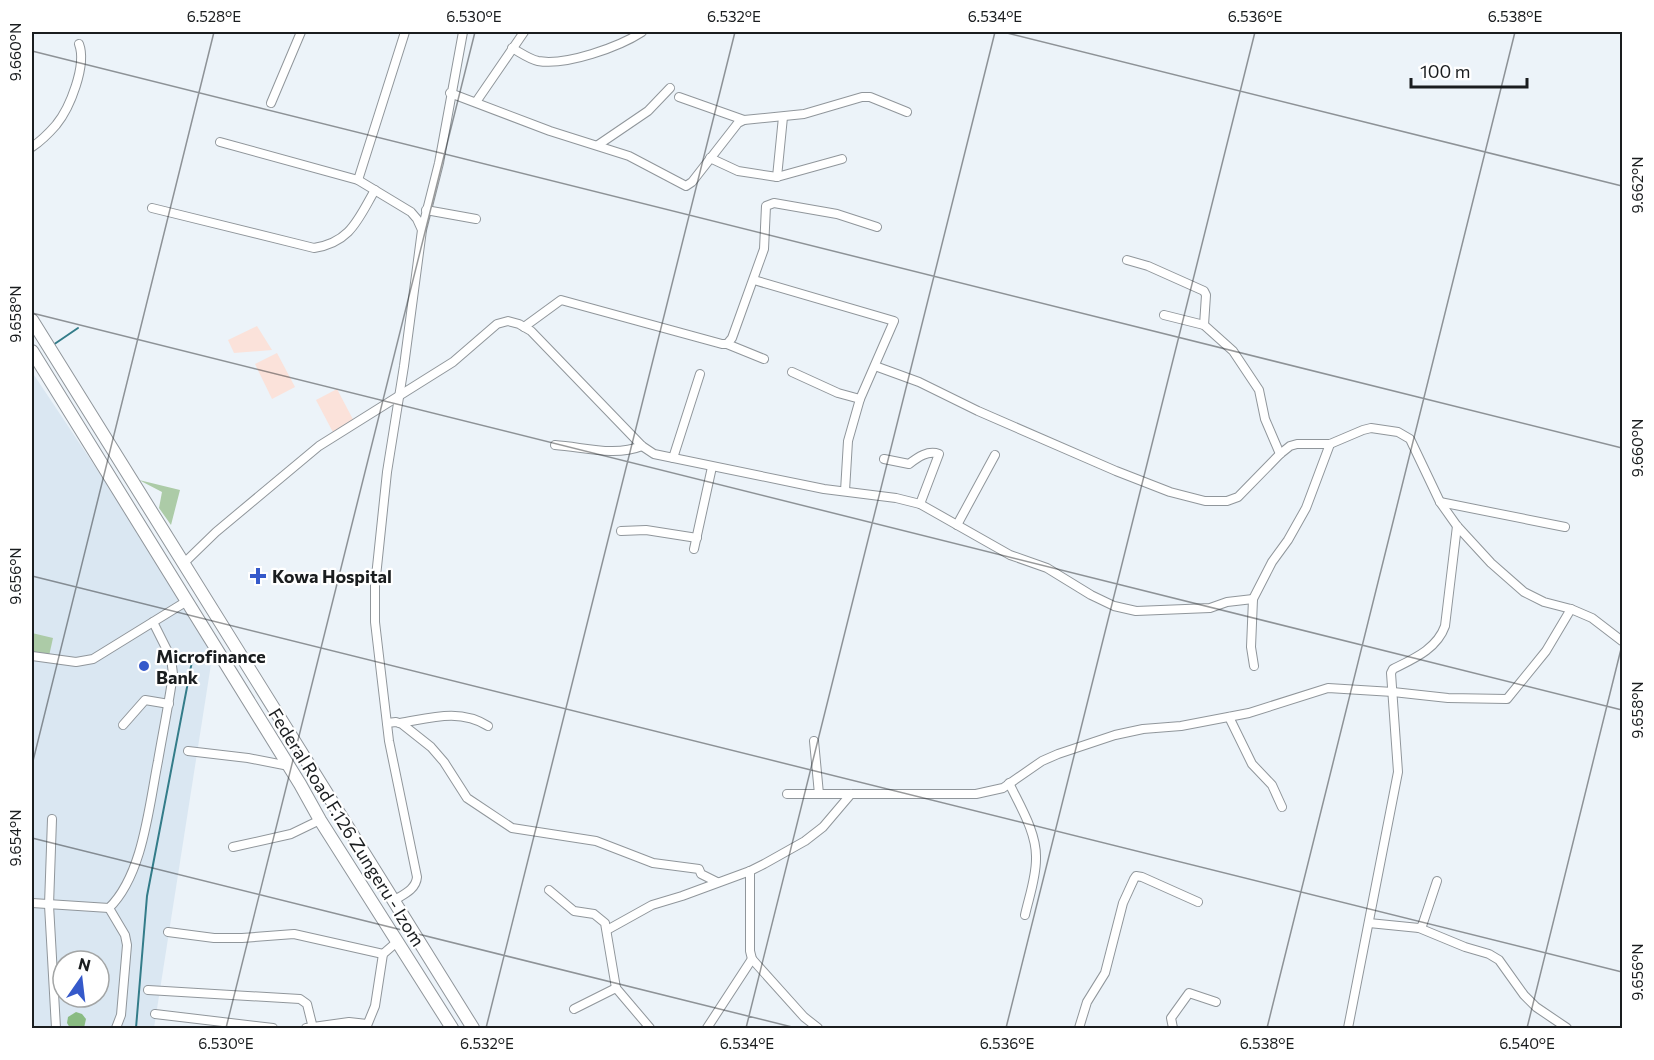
<svg xmlns="http://www.w3.org/2000/svg" width="1654" height="1060" viewBox="0 0 1654 1060" font-family="Commissioner,sans-serif">
  <style>
    .industrial { fill: #fbe2da }
    .built { fill: #dae7f2; fill-rule: evenodd }
    .green { fill: #accba7 }
    .forest { fill: #89bb82 }
    .lines { fill: none; stroke-linecap: round; stroke-linejoin: round }
    .stream { stroke: #337c89; stroke-width: 2 }
    .minor-casing { stroke: #90969b; stroke-width: 10 }
    .primary-casing { stroke: #90969b; stroke-width: 14 }
    .minor { stroke: #fff; stroke-width: 8 }
    .primary { stroke: #fff; stroke-width: 12 }
    .ticks { fill: none; stroke: #1a1d1f; stroke-width: 1.5; stroke-opacity: 0.45 }
    .poi-dot { fill: #3559ca; stroke: #fff; stroke-width: 2 }
    .labels { text-anchor: middle; dominant-baseline: central; stroke-width: 4.5; stroke-linejoin: round; paint-order: stroke }
    .poi-label { font-size: 18px; font-weight: bold; fill: #1a1d1f; stroke: #fff; text-anchor: start }
    .street-label { font-size: 18px; fill: #1a1d1f; stroke: #fff }
    .neatline { fill: none; stroke: #1a1d1f; stroke-width: 2 }
    .ticks-label { font-size: 15px; text-anchor: middle; fill: #1a1d1f }
  </style>
  <rect width="100%" height="100%" fill="#ecf3f9"/>
  <g class="industrial">
    <path d="M 257,326 L 272,350 L 234,353 L 228,340 Z"/>
    <path d="M 277,353 L 295,387 L 272,399 L 255,364 Z"/>
    <path d="M 337,389 L 357,427 L 336,438 L 316,400 Z"/>
  </g>
  <path class="built" d="M 32,372 L 214,645 L 154,1028 L 32,1028 ZM 63,961 L 99,961 L 99,997 L 63,997 Z"/>
  <g class="green">
    <path d="M 139,480 L 180,490 L 171,525 L 159,508 L 162,492 Z"/>
    <path d="M 32,633 L 53,638 L 49,656 L 32,654 Z"/>
  </g>
  <path class="forest" d="M 76,1012 L 82,1014 L 86,1019 L 84,1028 L 70,1028 L 67,1023 L 68,1017 Z"/>
  <g class="lines">
    <g class="stream">
      <path d="M 53,345 L 78,328"/>
      <path d="M 136,1028 L 147,896 L 193,656"/>
    </g>
    <g class="minor-casing">
      <g id="minor">
        <path d="M 512,48 C 521,53 529,59 538,61 C 566,66 619,47 642,32"/>
        <path d="M 450,93 L 550,131 L 629,156 L 686,186 L 692,182 L 738,123 L 744,120 L 804,114 L 862,97 L 870,97 L 907,112"/>
        <path d="M 679,97 L 744,120"/>
        <path d="M 476,102 L 524,32"/>
        <path d="M 271,103 L 301,32"/>
        <path d="M 220,142 L 358,180 L 411,212 L 417,219 L 422,230 L 404,366 L 387,472 L 375,586 L 375,622 L 389,741 L 417,877 C 416,890 402,895 393,901"/>
        <path d="M 598,145 L 648,111 L 670,88"/>
        <path d="M 32,147 C 41,141 49,133 56,125 C 70,108 87,65 79,44"/>
        <path d="M 710,158 L 738,171 L 777,177 L 842,159"/>
        <path d="M 777,177 L 783,117"/>
        <path d="M 358,180 L 405,32"/>
        <path d="M 152,208 L 314,248 C 351,242 358,219 375,190"/>
        <path d="M 426,210 L 476,219"/>
        <path d="M 422,230 L 439,163 L 463,32"/>
        <path d="M 1127,260 L 1148,266 L 1204,291 L 1206,295 L 1204,325"/>
        <path d="M 754,280 L 894,321 L 860,399 L 848,441 L 845,491"/>
        <path d="M 1164,315 L 1204,325 L 1233,351 L 1259,390 L 1265,419 L 1280,454"/>
        <path d="M 524,327 L 561,300 L 722,344 L 727,344 L 732,338 L 764,249 L 766,206 L 774,203 L 837,214 L 877,227"/>
        <path d="M 727,344 L 764,359"/>
        <path d="M 875,366 L 919,382 L 978,411 L 1116,471 L 1170,492 L 1205,501 L 1227,501 L 1238,497 L 1280,454 L 1290,446 L 1297,444 L 1330,444 L 1363,430 L 1371,428 L 1398,432 L 1410,439 L 1440,502 L 1457,526 L 1491,563 L 1524,592 L 1544,602 L 1571,609 L 1592,618 L 1622,641"/>
        <path d="M 792,372 L 838,393 L 860,399"/>
        <path d="M 555,445 C 584,447 614,457 642,446"/>
        <path d="M 673,458 L 700,374"/>
        <path d="M 884,459 L 909,464 C 918,457 928,450 939,454 L 920,504"/>
        <path d="M 1440,502 L 1565,527"/>
        <path d="M 957,525 L 995,455"/>
        <path d="M 621,531 L 646,530 L 697,538"/>
        <path d="M 694,549 L 712,467"/>
        <path d="M 183,564 L 216,532 L 319,446 L 453,362 L 497,324 L 508,321 L 519,324 L 531,331 L 642,446 L 654,454 L 824,489 L 896,498 L 920,504 L 1010,555 L 1047,568 L 1091,595 L 1114,606 L 1136,611 L 1210,608 L 1227,602 L 1253,599"/>
        <path d="M 32,656 L 76,662 L 93,659 L 187,601"/>
        <path d="M 1254,666 L 1251,647 L 1253,599 L 1272,562 L 1288,540 L 1306,508 L 1330,444"/>
        <path d="M 1229,717 L 1252,764 L 1272,785 L 1282,807"/>
        <path d="M 387,723 L 396,722 L 402,724 L 431,747 L 444,762 L 467,798 L 512,828 L 596,841 L 653,863 L 699,869 L 701,874 L 717,882"/>
        <path d="M 400,723 C 430,718 460,708 488,726"/>
        <path d="M 123,725 L 145,700 L 169,704"/>
        <path d="M 814,741 L 819,794"/>
        <path d="M 188,751 L 248,758 L 289,766"/>
        <path d="M 1009,783 C 1020,806 1037,833 1036,859 C 1036,878 1029,897 1025,915"/>
        <path d="M 787,794 L 976,794 L 1003,788 L 1042,761 L 1058,754 L 1115,735 L 1143,729 L 1181,726 L 1249,713 L 1328,688 L 1393,692 L 1448,698 L 1507,699 L 1546,651 L 1571,609"/>
        <path d="M 52,819 L 49,905 L 56,1028"/>
        <path d="M 233,847 L 291,834 L 320,820"/>
        <path d="M 750,871 L 750,951 L 752,959 L 804,1017 L 818,1028"/>
        <path d="M 549,890 L 574,911 L 594,914 L 605,923 L 616,988"/>
        <path d="M 32,903 L 109,908 C 143,875 149,806 158,761 C 163,732 169,703 173,674 L 171,658 L 153,622"/>
        <path d="M 109,908 L 125,935 L 127,945 L 121,1015 L 116,1028"/>
        <path d="M 1369,923 L 1419,928 L 1422,926 L 1437,881"/>
        <path d="M 1419,928 L 1465,947 L 1489,954 L 1499,960 L 1524,995 L 1536,1007 L 1567,1028"/>
        <path d="M 607,930 L 652,905 L 682,896 L 750,871 L 764,864 L 805,841 L 823,827 L 851,794"/>
        <path d="M 168,932 L 214,938 L 242,938 L 294,934 L 383,954"/>
        <path d="M 148,990 L 300,999 L 307,1004 L 313,1028"/>
        <path d="M 574,1009 L 616,988 L 650,1028"/>
        <path d="M 155,1014 L 273,1028"/>
        <path d="M 306,1028 L 349,1022 L 367,1024"/>
        <path d="M 366,1028 L 375,1006 L 383,954 L 398,941"/>
        <path d="M 707,1028 L 752,959"/>
        <path d="M 1079,1028 L 1087,1002 L 1105,973 L 1123,903 L 1134,879 L 1136,876 L 1142,877 L 1198,902"/>
        <path d="M 1173,1028 L 1171,1018 L 1189,993 L 1216,1002"/>
        <path d="M 1348,1028 L 1398,772 L 1391,673 L 1393,669 C 1413,659 1437,649 1445,626 L 1457,526"/>
      </g>
    </g>
    <g class="primary-casing">
      <g id="primary">
        <path d="M 32,320 L 473,1028"/>
        <path d="M 32,351 L 300,784 L 320,820 L 452,1028"/>
      </g>
    </g>
    <use href="#minor" class="minor"/>
    <use href="#primary" class="primary"/>
  </g>
  <path class="ticks" d="M 1003,32 L 1622,186M 32,51 L 1622,448M 32,313 L 1622,710M 32,576 L 1622,972M 32,765 L 214,32M 32,838 L 796,1028M 226,1028 L 475,32M 486,1028 L 735,32M 746,1028 L 995,32M 1006,1028 L 1255,32M 1267,1028 L 1515,32M 1527,1028 L 1622,645"/>
  <g class="poi-dot">
    <path d="M255 567h6v6h6v6h-6v6h-6v-6h-6v-6h6z"/>
    <circle cx="144" cy="666" r="6"/>
  </g>
  <g class="labels">
    <g class="poi-label">
      <text x="272" y="576">Kowa Hospital</text>
      <text x="156" y="656">Microfinance<tspan x="156" dy="21">Bank</tspan></text>
    </g>
    <g class="street-label">
      <text transform="translate(347 827) rotate(58)">Federal Road F.126 Zungeru - Izom</text>
    </g>
  </g>
  <rect width="1654" height="1060" fill="none" stroke="#ffffff" stroke-width="66"/>
  <g transform="translate(81 979) rotate(14)"><circle r="28" fill="#ffffff" stroke="#a3a5a5" stroke-width="1.5"/>
  <path d="M0-4.5L10 22L0 15L-10 22Z" fill="#3559ca"/>
  <text y="-9" font-size="16" font-weight="bold" text-anchor="middle" fill="#1a1d1f">N</text>
  </g>
  <path d="M1411 78v9h116v-9" fill="none" stroke="#1a1d1f" stroke-width="3"/>
  <text x="1420" y="78" font-size="18" fill="#1a1d1f" stroke="#ffffff" stroke-width="4.5" paint-order="stroke">100 m</text>
  <rect x="33" y="33" width="1588" height="994" class="neatline"/>
  <g class="ticks-label">
    <text x="214" y="22">6.528°E</text>
    <text x="474" y="22">6.530°E</text>
    <text x="734" y="22">6.532°E</text>
    <text x="995" y="22">6.534°E</text>
    <text x="1255" y="22">6.536°E</text>
    <text x="1515" y="22">6.538°E</text>
    <text transform="translate(16 52) rotate(-90)" y="5">9.660°N</text>
    <text transform="translate(1638 185) rotate(-90)" y="5">9.662°N</text>
    <text transform="translate(16 314) rotate(-90)" y="5">9.658°N</text>
    <text transform="translate(1638 448) rotate(-90)" y="5">9.660°N</text>
    <text transform="translate(16 576) rotate(-90)" y="5">9.656°N</text>
    <text transform="translate(1638 710) rotate(-90)" y="5">9.658°N</text>
    <text transform="translate(16 838) rotate(-90)" y="5">9.654°N</text>
    <text transform="translate(1638 972) rotate(-90)" y="5">9.656°N</text>
    <text x="226" y="1049">6.530°E</text>
    <text x="487" y="1049">6.532°E</text>
    <text x="747" y="1049">6.534°E</text>
    <text x="1007" y="1049">6.536°E</text>
    <text x="1267" y="1049">6.538°E</text>
    <text x="1527" y="1049">6.540°E</text>
  </g>
</svg>
